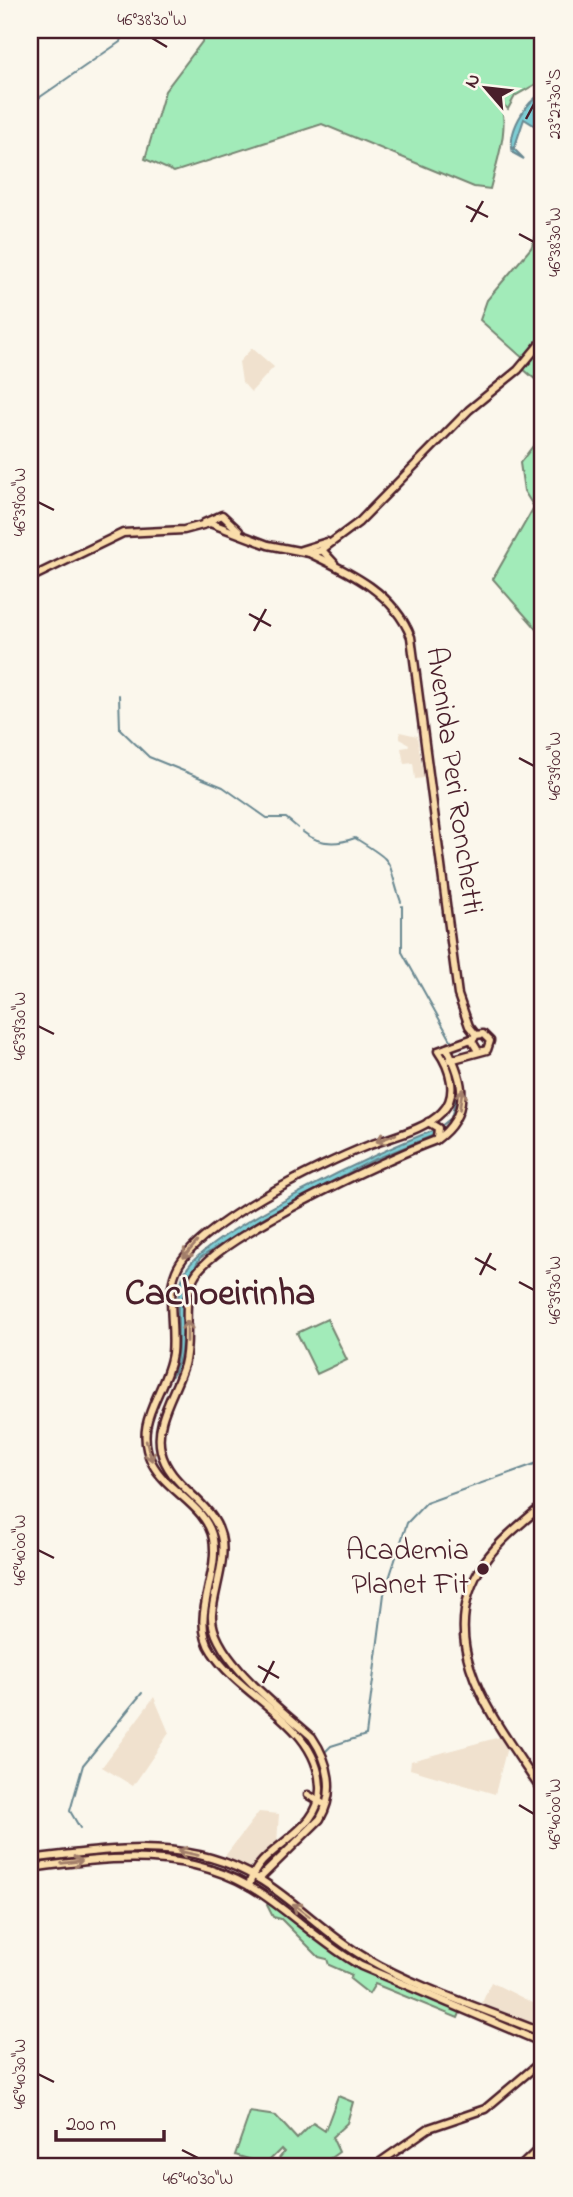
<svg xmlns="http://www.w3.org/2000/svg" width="573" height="2197" viewBox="0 0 573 2197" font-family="'Indie Flower',sans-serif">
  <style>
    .built { fill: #f0e1ce }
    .green { fill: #a2ebb9; stroke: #768572; stroke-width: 2 }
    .water { fill: #7dced5; stroke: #698891; stroke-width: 2 }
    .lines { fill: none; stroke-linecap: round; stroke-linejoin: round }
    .stream { stroke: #698891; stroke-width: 2 }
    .river { stroke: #7dced5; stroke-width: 6 }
    .major-casing { stroke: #4a1f2b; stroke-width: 11 }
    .major { stroke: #faddab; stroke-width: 6 }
    .oneway { stroke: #a27e6b }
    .ticks { fill: none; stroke: #4a1f2b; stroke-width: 2.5 }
    .poi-dot { fill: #4a1f2b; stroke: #fbf7ec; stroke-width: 2.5 }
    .labels { text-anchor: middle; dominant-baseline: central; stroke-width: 5; stroke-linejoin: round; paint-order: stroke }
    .street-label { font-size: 30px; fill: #4a1f2b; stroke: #fbf7ec }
    .poi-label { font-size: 30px; fill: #4a1f2b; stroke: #fbf7ec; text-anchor: end }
    .district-label { font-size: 37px; font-weight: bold; fill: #4a1f2b; stroke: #fbf7ec }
    .neatline { fill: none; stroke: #4a1f2b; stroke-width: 2.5 }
    .ticks-label { font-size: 18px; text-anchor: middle; fill: #4a1f2b }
  </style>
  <rect width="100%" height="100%" fill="#fbf7ec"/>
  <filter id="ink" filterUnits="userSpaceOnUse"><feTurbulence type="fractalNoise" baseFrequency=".0143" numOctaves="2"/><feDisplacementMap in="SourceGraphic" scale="14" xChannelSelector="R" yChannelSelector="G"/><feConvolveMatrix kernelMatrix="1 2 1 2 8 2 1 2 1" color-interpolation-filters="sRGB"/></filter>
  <g filter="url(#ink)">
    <g class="built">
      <path d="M 252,348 L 274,367 L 251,392 L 242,382 L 239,362 Z"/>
      <path d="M 400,732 L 417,736 L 424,778 L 415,779 L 413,763 L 404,764 L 401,748 L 408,747 L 409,744 L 400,739 Z"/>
      <path d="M 154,1697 L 169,1733 L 133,1786 L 102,1767 Z"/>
      <path d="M 500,1737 L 507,1747 L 495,1794 L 410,1769 L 411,1761 Z"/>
      <path d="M 259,1812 L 279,1814 L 277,1843 L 248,1869 L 225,1856 Z"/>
      <path d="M 491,1982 L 543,2008 L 543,2029 L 482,2003 Z"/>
    </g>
    <g class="green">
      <path d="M 211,30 L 543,30 L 543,80 L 515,96 L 508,109 L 498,100 C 512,121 496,165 490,189 L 474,187 L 322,124 L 174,172 L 145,159 L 165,91 Z"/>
      <path d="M 543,218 L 543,333 L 525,360 L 480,320 L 487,300 L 531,248 Z"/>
      <path d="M 543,338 L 543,386 L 522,368 Z"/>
      <path d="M 543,433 L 543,636 L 493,579 L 534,507 L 524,491 L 520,463 Z"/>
      <path d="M 327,1319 L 347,1360 L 317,1374 L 297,1333 Z"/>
      <path d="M 270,1900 L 327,1948 L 361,1970 L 461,2011 L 458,2018 L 375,1984 L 369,1994 L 350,1979 L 352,1975 L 329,1965 L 327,1959 L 319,1957 L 281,1919 L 273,1917 L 267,1905 Z"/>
      <path d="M 338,2096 L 353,2102 L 347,2123 L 332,2137 L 339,2152 L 318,2167 L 273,2166 L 284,2152 L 281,2149 L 266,2164 L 235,2155 L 250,2112 L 276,2116 L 297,2139 L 313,2123 L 325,2131 Z"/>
    </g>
    <g class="water">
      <path d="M 543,93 L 543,117 L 537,127 L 524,119 L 514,149 L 524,159 L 513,153 C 507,132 525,102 543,93 Z"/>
      <path d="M 435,1130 L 434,1135 L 371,1161 L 266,1216 L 200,1258 L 186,1284 L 181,1352 L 177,1369 L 171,1377 C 187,1344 169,1304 185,1272 C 204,1233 389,1146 435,1130 Z"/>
    </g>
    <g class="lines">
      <g class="stream">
        <path d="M 30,104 L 120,42 L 123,30"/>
        <path d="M 119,695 L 120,729 L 149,757 L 223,787 L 267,818 L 286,818 L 298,828"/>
        <path d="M 303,832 C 319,845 336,845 355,838 C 399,865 385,858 401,902"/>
        <path d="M 402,906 L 402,952 L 452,1042"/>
        <path d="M 453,1049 L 454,1056"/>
        <path d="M 440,1127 L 451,1118 L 458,1090"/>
        <path d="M 323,1754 L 331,1746 L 366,1735 L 384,1594 L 407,1523 L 426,1503 L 543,1461"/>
        <path d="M 80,1828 L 70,1811 L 83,1765 L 142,1693"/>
      </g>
      <path class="river" d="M 30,1863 L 101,1854"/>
      <g class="major-casing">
        <g id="major">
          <path d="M 204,523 L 222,515 L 239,531"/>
          <path d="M 301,550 L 327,542"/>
          <path d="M 322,550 L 334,563"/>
          <path d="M 311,554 C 351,573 394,593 411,637 L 458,995 L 469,1026 L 476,1035"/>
          <path d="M 30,578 L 123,533 L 184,530 L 210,523 L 268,545 L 309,553 L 320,551 L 359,522 L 469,410 L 518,370 L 543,340"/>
          <path d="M 450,1060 L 487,1050 L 490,1041 L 483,1034 L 476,1035 L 472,1041 L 478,1051"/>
          <path d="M 428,1122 L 438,1128 L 437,1138"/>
          <path d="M 543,1505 C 523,1522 501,1539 485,1561 C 428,1645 498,1723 543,1793"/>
          <path d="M 308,1795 L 322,1803"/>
          <path d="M 30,1859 C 107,1850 188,1835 259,1879 C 297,1902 327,1936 366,1958 C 421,1990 485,2009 543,2033"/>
          <path d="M 30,1868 C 110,1857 190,1846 262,1894 C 296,1917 325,1946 361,1966 L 543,2043"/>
          <path d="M 259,1879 L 320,1819 C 336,1792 329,1762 312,1737 C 282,1710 209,1656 212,1614 C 214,1590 227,1559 221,1536 C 212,1500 169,1487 161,1451 C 154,1421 176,1392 184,1365 C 192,1336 180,1304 194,1277 C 213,1239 390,1157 436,1140 C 471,1115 465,1082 447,1048"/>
          <path d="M 249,1886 C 258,1844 322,1835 320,1787 C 318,1724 242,1699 212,1652 C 189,1618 220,1576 213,1539 C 207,1506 167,1492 152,1463 C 131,1421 167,1392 172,1353 C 175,1327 166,1295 176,1271 C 194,1226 321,1164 367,1146 C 390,1137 425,1130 442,1112 C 459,1095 450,1068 438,1051 L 474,1038"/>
          <path d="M 373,2167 L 429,2128 L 485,2109 L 543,2060"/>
          <path d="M 520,2167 L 543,2145"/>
        </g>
      </g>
      <use href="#major" class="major"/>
    </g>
    <defs><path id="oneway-shaft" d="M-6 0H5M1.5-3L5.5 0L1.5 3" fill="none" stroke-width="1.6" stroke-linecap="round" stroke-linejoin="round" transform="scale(1.75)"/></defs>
    <g class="oneway">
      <use href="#oneway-shaft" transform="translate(461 1099) rotate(-82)"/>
      <use href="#oneway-shaft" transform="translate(386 1138) rotate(159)"/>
      <use href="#oneway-shaft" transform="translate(190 1250) rotate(131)"/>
      <use href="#oneway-shaft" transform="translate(187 1331) rotate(-90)"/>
      <use href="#oneway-shaft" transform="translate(149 1451) rotate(74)"/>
      <use href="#oneway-shaft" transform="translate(188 1853) rotate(-167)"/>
      <use href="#oneway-shaft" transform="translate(72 1862) rotate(-7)"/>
      <use href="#oneway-shaft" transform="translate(301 1910) rotate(-143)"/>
    </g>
  </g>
  <path class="ticks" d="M 152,38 L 167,47M 526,119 L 534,104M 466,206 L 488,217M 471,222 L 483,201M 519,234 L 534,242M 38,502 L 54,510M 249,614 L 271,626M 254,631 L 266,609M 519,758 L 534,766M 38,1026 L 54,1034M 475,1258 L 496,1270M 480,1275 L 491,1253M 519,1282 L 534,1290M 38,1550 L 54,1558M 258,1666 L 279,1678M 263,1683 L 274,1661M 519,1805 L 534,1814M 38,2074 L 54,2082M 182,2150 L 198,2158"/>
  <circle class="poi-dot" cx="483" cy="1569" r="7"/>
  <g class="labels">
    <g class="street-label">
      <text transform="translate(453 781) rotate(82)">Avenida Peri Ronchetti</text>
    </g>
    <g class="poi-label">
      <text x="469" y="1552">Academia<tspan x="469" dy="34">Planet Fit</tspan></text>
    </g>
    <g class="district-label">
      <text x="220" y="1295">Cachoeirinha</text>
    </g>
  </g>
  <rect width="573" height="2197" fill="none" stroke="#fbf7ec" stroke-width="77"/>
  <g transform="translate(486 88) rotate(298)" stroke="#fbf7ec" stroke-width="5" paint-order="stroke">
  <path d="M0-5L12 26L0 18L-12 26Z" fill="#4a1f2b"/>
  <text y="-10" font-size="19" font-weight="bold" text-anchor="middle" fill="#4a1f2b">N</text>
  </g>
  <path d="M56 2130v10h108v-10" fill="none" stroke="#4a1f2b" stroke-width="3.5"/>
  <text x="66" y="2130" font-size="21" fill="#4a1f2b" stroke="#fbf7ec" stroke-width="5" paint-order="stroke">200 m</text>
  <rect x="38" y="38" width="496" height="2120" class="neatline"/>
  <g class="ticks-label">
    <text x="152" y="25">46°38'30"W</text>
    <text transform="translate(554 104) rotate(-90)" y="6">23°27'30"S</text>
    <text transform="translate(554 242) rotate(-90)" y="6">46°38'30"W</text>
    <text transform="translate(19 502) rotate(-90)" y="6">46°39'00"W</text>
    <text transform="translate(554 766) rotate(-90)" y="6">46°39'00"W</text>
    <text transform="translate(19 1026) rotate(-90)" y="6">46°39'30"W</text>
    <text transform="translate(554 1290) rotate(-90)" y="6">46°39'30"W</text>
    <text transform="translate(19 1550) rotate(-90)" y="6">46°40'00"W</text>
    <text transform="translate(554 1814) rotate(-90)" y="6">46°40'00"W</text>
    <text transform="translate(19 2074) rotate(-90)" y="6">46°40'30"W</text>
    <text x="198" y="2184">46°40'30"W</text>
  </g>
</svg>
